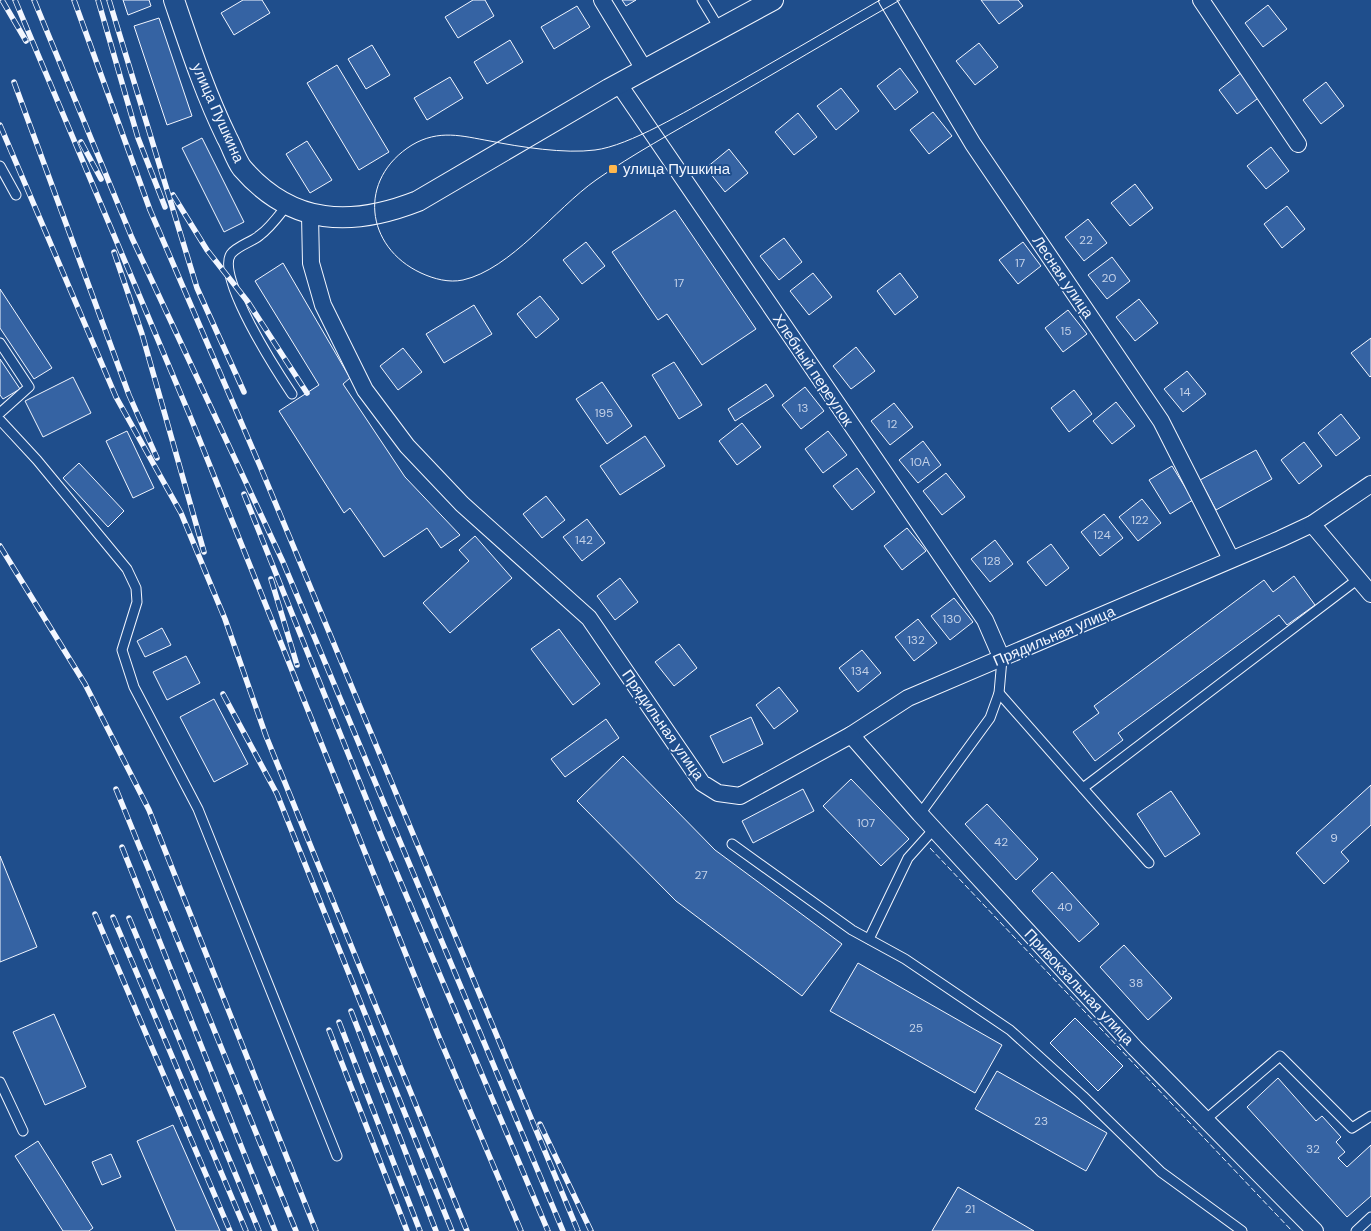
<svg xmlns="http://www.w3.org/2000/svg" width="1371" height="1231" viewBox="0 0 1371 1231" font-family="'DM Sans',sans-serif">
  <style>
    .building { fill: #3563a3; stroke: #f2f6ff }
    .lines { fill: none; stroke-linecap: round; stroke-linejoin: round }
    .service-casing { stroke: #f2f6ff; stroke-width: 11 }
    .minor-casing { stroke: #f2f6ff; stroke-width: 18 }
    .tertiary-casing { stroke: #f2f6ff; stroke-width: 22 }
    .service { stroke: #1f4e8c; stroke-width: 9 }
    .minor { stroke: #1f4e8c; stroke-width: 16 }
    .tertiary { stroke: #1f4e8c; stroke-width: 20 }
    .tram { stroke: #f2f6ff; stroke-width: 1 }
    .rail-casing { stroke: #f2f6ff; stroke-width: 5.5 }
    .rail { stroke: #1f4e8c; stroke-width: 4; stroke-dasharray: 11; stroke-linecap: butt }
    .fence { stroke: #f2f6ff; stroke-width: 1; stroke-dasharray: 6 2.5; stroke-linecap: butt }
    .poi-dot { fill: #ffb74d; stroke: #1f4e8c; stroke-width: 2 }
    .labels { text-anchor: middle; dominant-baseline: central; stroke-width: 4; stroke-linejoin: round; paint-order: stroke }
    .number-label { font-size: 12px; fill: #c3d1e8 }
    .street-label { font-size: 15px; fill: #f2f6ff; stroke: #1f4e8c }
    .poi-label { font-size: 15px; fill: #f2f6ff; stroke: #1f4e8c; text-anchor: start }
  </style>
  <rect width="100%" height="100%" fill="#1f4e8c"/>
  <g class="building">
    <path d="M 123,0 L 149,0 L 151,6 L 128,15 Z"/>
    <path d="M 243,0 L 262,0 L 270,13 L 234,35 L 221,13 Z"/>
    <path d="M 473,0 L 485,0 L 494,16 L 458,38 L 445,17 Z"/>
    <path d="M 622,0 L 636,0 L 626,6 Z"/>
    <path d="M 981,0 L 1018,0 L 1023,6 L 999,24 Z"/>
    <path d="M 1268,5 L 1287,29 L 1263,47 L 1245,23 Z"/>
    <path d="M 577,6 L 590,27 L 554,49 L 541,27 Z"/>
    <path d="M 159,18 L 192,116 L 167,125 L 134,26 Z"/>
    <path d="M 510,40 L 523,62 L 487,84 L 474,62 Z"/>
    <path d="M 979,43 L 998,67 L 975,85 L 956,61 Z"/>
    <path d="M 372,45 L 390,75 L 366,89 L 348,59 Z"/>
    <path d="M 337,65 L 389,152 L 359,170 L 307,83 Z"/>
    <path d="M 900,68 L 918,92 L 895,110 L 877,86 Z"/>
    <path d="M 1242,72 L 1261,96 L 1237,114 L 1219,90 Z"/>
    <path d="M 450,77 L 463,98 L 427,120 L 414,98 Z"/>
    <path d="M 1326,82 L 1344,106 L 1321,124 L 1303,100 Z"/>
    <path d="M 841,88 L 859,111 L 836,130 L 817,106 Z"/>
    <path d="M 933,112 L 952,136 L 929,154 L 910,130 Z"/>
    <path d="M 798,113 L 817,137 L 794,155 L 775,132 Z"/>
    <path d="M 202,138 L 244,222 L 224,232 L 182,148 Z"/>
    <path d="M 307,141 L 332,180 L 310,193 L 286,154 Z"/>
    <path d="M 1271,147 L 1289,171 L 1266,189 L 1247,166 Z"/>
    <path d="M 729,149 L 748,173 L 725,192 L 706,168 Z"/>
    <path d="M 1135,184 L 1153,208 L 1130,226 L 1111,203 Z"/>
    <path d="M 1287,206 L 1305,229 L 1282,248 L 1264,224 Z"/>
    <path d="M 675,210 L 756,329 L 702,365 L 667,314 L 658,320 L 612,252 Z"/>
    <path d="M 1088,219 L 1107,243 L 1084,261 L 1065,237 Z"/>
    <path d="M 784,238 L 802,262 L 779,280 L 760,256 Z"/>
    <path d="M 586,242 L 605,266 L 582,284 L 563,260 Z"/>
    <path d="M 1023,242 L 1041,266 L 1018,284 L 999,260 Z"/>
    <path d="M 1112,257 L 1130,281 L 1107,299 L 1088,275 Z"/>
    <path d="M 283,263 L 350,378 L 343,384 L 405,477 L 460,535 L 441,548 L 427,528 L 384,557 L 350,508 L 344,513 L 279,411 L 319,385 L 255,281 Z"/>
    <path d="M 813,273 L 832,297 L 809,315 L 790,291 Z"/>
    <path d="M 900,273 L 918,297 L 895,315 L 877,291 Z"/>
    <path d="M 0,289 L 52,368 L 34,379 L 0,328 Z"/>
    <path d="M 540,296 L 559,319 L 536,338 L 517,314 Z"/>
    <path d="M 1139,299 L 1158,323 L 1135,341 L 1116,317 Z"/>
    <path d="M 474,305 L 492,334 L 444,363 L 426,334 Z"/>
    <path d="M 1068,310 L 1087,334 L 1063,352 L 1045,328 Z"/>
    <path d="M 1371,338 L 1371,376 L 1370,377 L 1351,353 Z"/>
    <path d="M 856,347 L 875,371 L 851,389 L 833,366 Z"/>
    <path d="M 403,348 L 422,372 L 398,390 L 380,366 Z"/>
    <path d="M 0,359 L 20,389 L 3,399 L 0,395 Z"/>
    <path d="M 674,362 L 702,405 L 679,419 L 652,375 Z"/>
    <path d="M 1187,371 L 1206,394 L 1183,412 L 1164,389 Z"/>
    <path d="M 73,377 L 91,413 L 43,437 L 25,401 Z"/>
    <path d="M 602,382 L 632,426 L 607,444 L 576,399 Z"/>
    <path d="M 766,384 L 774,396 L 735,421 L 728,409 Z"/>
    <path d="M 805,387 L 824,411 L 801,429 L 782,405 Z"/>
    <path d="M 1074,390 L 1092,414 L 1069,432 L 1051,408 Z"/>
    <path d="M 1116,402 L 1135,426 L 1112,444 L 1093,421 Z"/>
    <path d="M 894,403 L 913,427 L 890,445 L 871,421 Z"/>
    <path d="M 1341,414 L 1360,438 L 1336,456 L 1318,433 Z"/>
    <path d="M 742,423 L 761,447 L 737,465 L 719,441 Z"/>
    <path d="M 127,431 L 154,488 L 133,498 L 106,441 Z"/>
    <path d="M 828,431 L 847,455 L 823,473 L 805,449 Z"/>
    <path d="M 645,436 L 665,466 L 620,495 L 600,466 Z"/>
    <path d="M 923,441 L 941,465 L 918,483 L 899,460 Z"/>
    <path d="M 1304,442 L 1322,466 L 1299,484 L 1281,460 Z"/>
    <path d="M 1256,450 L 1272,479 L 1216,510 L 1200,480 Z"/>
    <path d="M 79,463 L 124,511 L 108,527 L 63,478 Z"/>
    <path d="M 1172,466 L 1193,500 L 1170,514 L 1149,480 Z"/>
    <path d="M 857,468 L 875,492 L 852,510 L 833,486 Z"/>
    <path d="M 946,473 L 965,497 L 942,515 L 923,491 Z"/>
    <path d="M 546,496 L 565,520 L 542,538 L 523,514 Z"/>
    <path d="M 1142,499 L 1161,523 L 1138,541 L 1119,517 Z"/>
    <path d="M 1104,514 L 1123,538 L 1100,556 L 1081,532 Z"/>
    <path d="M 587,519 L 605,543 L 582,561 L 563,537 Z"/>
    <path d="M 907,528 L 926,551 L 902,570 L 884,546 Z"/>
    <path d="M 475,536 L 512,578 L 450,633 L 423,603 L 469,561 L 459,550 Z"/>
    <path d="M 995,540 L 1013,564 L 990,582 L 971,559 Z"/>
    <path d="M 1051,544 L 1069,568 L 1046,586 L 1027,562 Z"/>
    <path d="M 1294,576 L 1315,605 L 1287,625 L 1279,615 L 1118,733 L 1123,740 L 1095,761 L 1073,732 L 1099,713 L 1094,706 L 1264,580 L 1273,592 Z"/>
    <path d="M 620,578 L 638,602 L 615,620 L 597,596 Z"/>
    <path d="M 954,598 L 973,622 L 950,640 L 931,616 Z"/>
    <path d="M 918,619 L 937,643 L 914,661 L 895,637 Z"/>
    <path d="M 162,628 L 171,645 L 145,657 L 137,641 Z"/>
    <path d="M 559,629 L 600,684 L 573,705 L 531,649 Z"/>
    <path d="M 679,644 L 697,668 L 674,686 L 655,662 Z"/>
    <path d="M 862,650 L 881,673 L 858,692 L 839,668 Z"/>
    <path d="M 186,656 L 200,683 L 167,700 L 153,672 Z"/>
    <path d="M 779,687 L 798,711 L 774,729 L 756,705 Z"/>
    <path d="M 214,699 L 248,764 L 214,782 L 180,717 Z"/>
    <path d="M 751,717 L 763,744 L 723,763 L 710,736 Z"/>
    <path d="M 606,719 L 619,738 L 565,777 L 551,759 Z"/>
    <path d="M 623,756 L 715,850 L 842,944 L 802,996 L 676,901 L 577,801 Z"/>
    <path d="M 851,779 L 909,839 L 881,866 L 823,806 Z"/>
    <path d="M 1371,785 L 1371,825 L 1341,852 L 1349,861 L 1324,884 L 1296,853 Z"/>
    <path d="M 803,789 L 814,811 L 753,843 L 742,821 Z"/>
    <path d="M 1171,791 L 1200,834 L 1165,857 L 1137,814 Z"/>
    <path d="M 987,804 L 1038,859 L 1016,880 L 965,824 Z"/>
    <path d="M 0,856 L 37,947 L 0,962 Z"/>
    <path d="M 1052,872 L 1099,924 L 1079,942 L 1032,891 Z"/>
    <path d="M 1124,945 L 1172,998 L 1148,1020 L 1100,967 Z"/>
    <path d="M 858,963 L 1002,1045 L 975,1093 L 830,1011 Z"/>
    <path d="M 54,1014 L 86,1087 L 45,1105 L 13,1032 Z"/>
    <path d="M 1075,1018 L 1123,1066 L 1098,1091 L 1050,1043 Z"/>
    <path d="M 997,1071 L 1107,1133 L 1086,1171 L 975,1109 Z"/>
    <path d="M 1278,1078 L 1316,1121 L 1322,1116 L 1341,1137 L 1336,1142 L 1345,1152 L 1338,1158 L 1347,1167 L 1371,1145 L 1371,1196 L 1347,1217 L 1247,1107 Z"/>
    <path d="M 173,1125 L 220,1231 L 176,1231 L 137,1141 Z"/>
    <path d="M 38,1141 L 93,1228 L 89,1231 L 63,1231 L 15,1156 Z"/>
    <path d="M 111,1154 L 121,1177 L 102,1185 L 92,1162 Z"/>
    <path d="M 958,1187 L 1034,1231 L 932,1231 Z"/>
  </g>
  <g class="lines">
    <g class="service-casing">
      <g id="service">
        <path d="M 702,0 L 719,28"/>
        <path d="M 0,166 L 16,195"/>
        <path d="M 288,204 C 279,215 271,227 260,235 C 252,242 237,246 231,254 C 215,276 278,373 292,394"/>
        <path d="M 0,343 L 29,387 L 0,413"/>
        <path d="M 0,420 L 37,460 L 127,569 L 136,588 L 137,602 L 122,650 L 134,687 L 198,809 L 337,1156"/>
        <path d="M 999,693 L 1149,863"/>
        <path d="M 1083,788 L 1358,579"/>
        <path d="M 920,814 L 990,718 L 999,693 L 1002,659"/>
        <path d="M 732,844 L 852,930 L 905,959 L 1010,1030 L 1083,1096 L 1161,1172 L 1242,1231"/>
        <path d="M 869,939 L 908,858 L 934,829"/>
        <path d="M 0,1082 L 23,1131"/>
        <path d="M 1205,1120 L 1280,1056 L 1352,1128 L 1371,1116"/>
        <path d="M 1356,1231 L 1371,1217"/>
      </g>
    </g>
    <g class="minor-casing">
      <g id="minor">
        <path d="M 602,0 L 644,69"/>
        <path d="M 887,0 L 973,144 L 1161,421 L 1231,559"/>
        <path d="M 1201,0 L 1298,144"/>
        <path d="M 618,83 L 985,620 L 1002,659"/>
        <path d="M 310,215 L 311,263 L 323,305 L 365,390 L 407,446 L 462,504 L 589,618 L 702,783 L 718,793 L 740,796 L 851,735 L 908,698 L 1280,539 L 1312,524 L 1371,484"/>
        <path d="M 1312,524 L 1371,594"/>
        <path d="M 851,735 L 920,814 L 1135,1048 L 1315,1231"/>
      </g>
    </g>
    <g class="tertiary-casing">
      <path id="tertiary" d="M 174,0 C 190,47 205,93 227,138 C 232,147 236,160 242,168 C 292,226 352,227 418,201 L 609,89 L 773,0"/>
    </g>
    <use href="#service" class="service"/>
    <use href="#minor" class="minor"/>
    <use href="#tertiary" class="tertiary"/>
    <path class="tram" d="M 880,0 C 827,31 773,62 719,93 C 688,110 629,146 595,150 C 565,154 520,147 490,141 C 462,136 439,129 412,145 C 357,179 365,247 421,273 C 434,279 449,283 463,280 C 511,269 555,209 596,180 C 633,154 674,132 713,109 C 775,73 837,36 900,0"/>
    <g class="rail-casing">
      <g id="rail">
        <path d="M 2,0 L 26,41"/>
        <path d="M 15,0 L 190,416 L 439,1037 L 521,1231"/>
        <path d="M 34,0 L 132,238 L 283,562 L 563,1231"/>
        <path d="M 74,0 L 150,210 L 260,466 L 578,1231"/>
        <path d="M 98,0 L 138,138 L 165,207"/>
        <path d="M 109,0 L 197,288 L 244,392"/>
        <path d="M 14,82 L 129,395 L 157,458"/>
        <path d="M 0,125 L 116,397 L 181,513 L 225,619 L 266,736 L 467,1231"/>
        <path d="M 81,142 L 101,179"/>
        <path d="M 173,195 L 207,250 L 248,302 L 307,393"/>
        <path d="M 114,252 L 142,334 L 204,552"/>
        <path d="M 244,494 L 382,838 L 548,1231"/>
        <path d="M 0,546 L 85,684 L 149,810 L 316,1231"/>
        <path d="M 271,579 L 297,665"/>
        <path d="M 223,694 L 277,794 L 452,1231"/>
        <path d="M 116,789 L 296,1231"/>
        <path d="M 122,847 L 275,1231"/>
        <path d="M 95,914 L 230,1231"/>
        <path d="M 113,917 L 246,1231"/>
        <path d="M 129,918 L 259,1231"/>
        <path d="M 351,1011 L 436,1231"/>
        <path d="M 339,1022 L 420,1231"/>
        <path d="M 329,1030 L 407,1231"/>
        <path d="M 540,1124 L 591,1231"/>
      </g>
    </g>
    <use href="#rail" class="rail"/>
    <path class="fence" d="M 930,848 L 1292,1231"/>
  </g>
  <rect class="poi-dot" x="608" y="164" width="10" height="10" rx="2.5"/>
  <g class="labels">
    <g class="number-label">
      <text x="1086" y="240">22</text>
      <text x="1020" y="263">17</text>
      <text x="1109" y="278">20</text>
      <text x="679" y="283">17</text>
      <text x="1066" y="331">15</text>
      <text x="1185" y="392">14</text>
      <text x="803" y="408">13</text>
      <text x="604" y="413">195</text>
      <text x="892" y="424">12</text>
      <text x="920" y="462">10А</text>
      <text x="1140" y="520">122</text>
      <text x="1102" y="535">124</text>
      <text x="584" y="540">142</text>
      <text x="992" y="561">128</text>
      <text x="952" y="619">130</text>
      <text x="916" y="640">132</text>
      <text x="860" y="671">134</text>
      <text x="866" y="823">107</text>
      <text x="1334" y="838">9</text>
      <text x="1001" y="842">42</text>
      <text x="701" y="875">27</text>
      <text x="1065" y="907">40</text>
      <text x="1136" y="983">38</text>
      <text x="916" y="1028">25</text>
      <text x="1041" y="1121">23</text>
      <text x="1313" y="1149">32</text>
      <text x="970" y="1209">21</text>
    </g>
    <g class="street-label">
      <text transform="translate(218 113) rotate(66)">улица Пушкина</text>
      <text transform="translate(1063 277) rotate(56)">Лесная улица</text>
      <text transform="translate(813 370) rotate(56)">Хлебный переулок</text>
      <text transform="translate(1054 636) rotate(-23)">Прядильная улица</text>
      <text transform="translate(663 725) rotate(55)">Прядильная улица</text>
      <text transform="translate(1079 987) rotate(47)">Привокзальная улица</text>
    </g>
    <g class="poi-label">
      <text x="623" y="169">улица Пушкина</text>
    </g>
  </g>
</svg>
